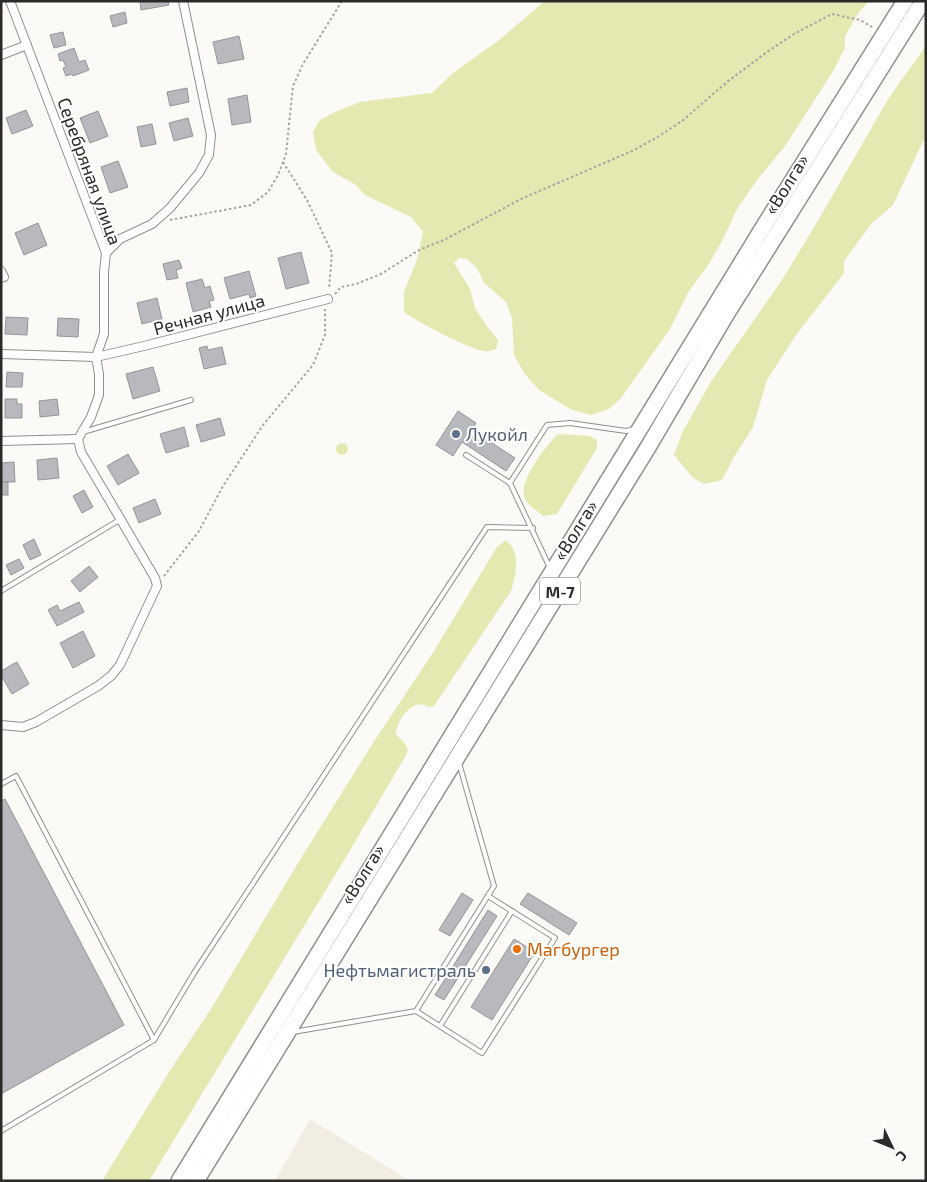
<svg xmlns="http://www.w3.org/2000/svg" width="927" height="1182" viewBox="0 0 927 1182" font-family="'Exo 2',sans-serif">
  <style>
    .built { fill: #f2ede2 }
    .green { fill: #e4e8b1 }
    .building { fill: #b8b9bd; stroke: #949599 }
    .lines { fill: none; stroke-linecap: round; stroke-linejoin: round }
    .lane-casing { stroke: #908f8b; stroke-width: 6 }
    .street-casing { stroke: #908f8b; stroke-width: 10 }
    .highway-casing { stroke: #908f8b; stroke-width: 18 }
    .path { stroke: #a6a5a2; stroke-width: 2; stroke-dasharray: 2.5 2.5; stroke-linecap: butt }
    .lane { stroke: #fff; stroke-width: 4 }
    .street { stroke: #fff; stroke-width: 8 }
    .highway { stroke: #fff; stroke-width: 15 }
    .service-dot { fill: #5c6f8a; stroke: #fff; stroke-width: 2 }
    .food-dot { fill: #e8710a; stroke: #fff; stroke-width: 2 }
    .labels { text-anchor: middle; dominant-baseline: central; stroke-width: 4; stroke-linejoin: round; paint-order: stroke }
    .shield { fill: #fff; stroke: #6b6a69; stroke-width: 1 }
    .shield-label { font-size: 16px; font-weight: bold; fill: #2b2a29 }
    .street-label { font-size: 18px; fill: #2b2a29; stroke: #fff }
    .service-label { font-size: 18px; fill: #4e5e75; stroke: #fff; text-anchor: start }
    .food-label { font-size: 18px; fill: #c56008; stroke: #fff; text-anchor: start }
  </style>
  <rect width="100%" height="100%" fill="#fcfaf6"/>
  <path class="built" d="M 310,1119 L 410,1181 L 275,1181 Z"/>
  <g class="green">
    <path d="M 545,1 L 869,1 L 859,12 L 845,36 L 845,48 L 832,73 L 785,146 L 757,180 L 737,209 L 723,239 L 709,264 L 689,291 L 670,329 L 621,398 L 609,409 L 591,415 L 572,410 L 539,390 L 524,373 L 514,355 L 512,318 L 506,302 L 484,283 L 477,268 L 467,259 L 459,258 L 454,263 L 470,289 L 475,308 L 486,325 L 498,340 L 496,349 C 493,350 488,352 485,351 C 470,350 416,321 404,312 L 404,292 L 417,260 L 423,232 L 411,217 L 365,195 L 356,185 L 333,172 L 316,150 L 313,132 L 320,120 L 333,113 L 360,102 L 432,93 L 453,73 L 499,40 Z"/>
    <path d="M 926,46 L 926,135 L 893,205 L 872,223 L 844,261 L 844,273 L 796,335 L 767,380 L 753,427 L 734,457 L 722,480 L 704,484 L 693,478 L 674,455 L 683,431 L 712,380 L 782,280 L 816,224 L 890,96 Z"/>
    <path d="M 558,434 L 590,436 L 597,440 L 597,448 L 557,514 L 543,516 C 537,510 526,505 524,496 C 520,479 546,446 558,434 Z"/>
    <circle cx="342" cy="449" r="6"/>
    <path d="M 506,540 C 521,552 516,575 511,591 L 434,706 L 428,707 C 414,696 396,721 396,734 L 405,744 L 408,750 L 405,757 L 346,857 L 149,1181 L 102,1181 L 169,1072 L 211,1009 L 298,863 L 373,743 L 434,651 L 497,547 Z"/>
  </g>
  <g class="building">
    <path d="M 140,1 L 168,1 L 169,5 L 141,10 Z"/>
    <path d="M 125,12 L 127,23 L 113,27 L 110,16 Z"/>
    <path d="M 63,32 L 66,45 L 54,48 L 50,35 Z"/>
    <path d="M 239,36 L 244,59 L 218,64 L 213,42 Z"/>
    <path d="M 74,48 L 79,62 L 85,60 L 89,70 L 73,76 L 72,74 L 66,76 L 63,68 L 66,67 L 63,60 L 60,61 L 58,54 Z"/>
    <path d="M 187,88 L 189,102 L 170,106 L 167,92 Z"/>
    <path d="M 247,95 L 251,122 L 232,125 L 228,99 Z"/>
    <path d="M 26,110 L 33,126 L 12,134 L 6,118 Z"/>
    <path d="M 98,111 L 108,136 L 90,143 L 80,118 Z"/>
    <path d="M 188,118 L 193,136 L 174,141 L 169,123 Z"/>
    <path d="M 152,124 L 156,144 L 141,147 L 137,127 Z"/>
    <path d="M 118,161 L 128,187 L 110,193 L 101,167 Z"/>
    <path d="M 38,223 L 47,245 L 24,255 L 15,233 Z"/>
    <path d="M 301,252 L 309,283 L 286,289 L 278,258 Z"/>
    <path d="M 179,260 L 182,268 L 176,270 L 178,278 L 167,280 L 163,264 Z"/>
    <path d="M 249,271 L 256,296 L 250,298 L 249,294 L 230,299 L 224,278 Z"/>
    <path d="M 202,279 L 205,288 L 210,286 L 214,300 L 209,301 L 211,307 L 193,312 L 186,283 Z"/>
    <path d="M 157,298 L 162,319 L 142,324 L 137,303 Z"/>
    <path d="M 6,317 L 28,318 L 27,335 L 5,334 Z"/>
    <path d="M 58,318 L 79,319 L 78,337 L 57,336 Z"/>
    <path d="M 207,346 L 208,350 L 222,347 L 226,364 L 204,369 L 199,348 Z"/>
    <path d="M 153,367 L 160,391 L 133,399 L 126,374 Z"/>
    <path d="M 7,372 L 23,373 L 22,387 L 6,387 Z"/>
    <path d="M 5,399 L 17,399 L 17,404 L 22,404 L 22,418 L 5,418 Z"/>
    <path d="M 57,399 L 59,415 L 40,417 L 39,401 Z"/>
    <path d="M 458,411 L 476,423 L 472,430 L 515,458 L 506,471 L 462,442 L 453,456 L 436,445 Z"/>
    <path d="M 220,418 L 225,435 L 201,442 L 196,425 Z"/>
    <path d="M 184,427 L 189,446 L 166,453 L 160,434 Z"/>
    <path d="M 128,454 L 139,473 L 118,485 L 107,466 Z"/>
    <path d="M 57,458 L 59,478 L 38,480 L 37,460 Z"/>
    <path d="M 14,462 L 15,482 L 1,482 L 1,463 Z"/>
    <rect x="1" y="482" width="7" height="13"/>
    <path d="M 84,490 L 93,507 L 82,513 L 73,496 Z"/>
    <path d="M 155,499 L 161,514 L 139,523 L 133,508 Z"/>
    <path d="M 34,539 L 41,555 L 30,560 L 23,545 Z"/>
    <path d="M 19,559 L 24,568 L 11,575 L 6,565 Z"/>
    <path d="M 89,566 L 98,577 L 80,592 L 71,581 Z"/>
    <path d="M 79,602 L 84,612 L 57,626 L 48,610 L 57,605 L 60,611 Z"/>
    <path d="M 83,631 L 95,656 L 73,668 L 60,643 Z"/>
    <path d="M 17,662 L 29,684 L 12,694 L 1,675 L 1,671 Z"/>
    <path d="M 5,799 L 124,1025 L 1,1094 L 1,801 Z"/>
    <path d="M 462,893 L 473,900 L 450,936 L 439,930 Z"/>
    <path d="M 528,893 L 577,923 L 569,935 L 520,904 Z"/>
    <path d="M 488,910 L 497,916 L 444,1000 L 435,995 Z"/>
    <path d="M 514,939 L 535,952 L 492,1020 L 471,1007 Z"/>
  </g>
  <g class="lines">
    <g class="lane-casing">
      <g id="lane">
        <path d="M 83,432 L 191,400"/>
        <path d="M 466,455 L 510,483"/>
        <path d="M 550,568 L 510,483 L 547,425 L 570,423 L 626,431 L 635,429"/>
        <path d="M 1,591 L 121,519"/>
        <path d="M 1,784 L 16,776 L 154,1040"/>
        <path d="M 416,1011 L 482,1053 L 555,938 L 488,896"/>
        <path d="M 440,1026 L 512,911"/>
        <path d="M 293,1032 L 416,1011 L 494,886 L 459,763"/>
        <path d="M 1,1131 L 154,1040 L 194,973 L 487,527 L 533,528"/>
      </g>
    </g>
    <g class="street-casing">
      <g id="street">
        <path d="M 1,55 L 27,45"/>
        <path d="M 106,253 L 120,239 L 152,224 L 170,208 L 199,173 L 209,155 L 211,135 L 183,1"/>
        <path d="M 1,271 L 4,277 L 1,278"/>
        <path d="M 1,354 L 96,357 L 144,346 L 328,299"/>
        <path d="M 1,441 L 78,439"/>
        <path d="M 1,725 L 23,727 L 36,722 L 98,686 L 111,676 L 120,665 L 157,586 L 155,578 L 81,452 L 78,439 L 91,417 L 99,395 L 99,374 L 96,357 L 104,334 L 104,272 L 106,253 L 10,1"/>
      </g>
    </g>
    <g class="highway-casing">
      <g id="highway">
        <path d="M 179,1181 L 764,226 L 905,1"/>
        <path d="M 196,1181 L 647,449 L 726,315 L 923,1"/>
      </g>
    </g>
    <g class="path">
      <path d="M 283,162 L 307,200 L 332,253 L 329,289"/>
      <path d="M 170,220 L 251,205 L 268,192 L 278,175 L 286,154 L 293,86 L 303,64 L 342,1"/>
      <path d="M 335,294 L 341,287 L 356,284 L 381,274 L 419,250 L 444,240 L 523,198 L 632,151 L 656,138 L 682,121 L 727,82 L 767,52 L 794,34 L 832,14 L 860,20 L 872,27"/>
      <path d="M 164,576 L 199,531 L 223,486 L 263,425 L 313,365 L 325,335 L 325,309"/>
    </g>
    <use href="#lane" class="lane"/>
    <use href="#street" class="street"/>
    <use href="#highway" class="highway"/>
  </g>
  <g class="service-dot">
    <circle cx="456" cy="434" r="5"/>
    <circle cx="486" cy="970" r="5"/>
  </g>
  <circle class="food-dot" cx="517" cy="949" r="5"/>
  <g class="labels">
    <rect class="shield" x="540" y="577.5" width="40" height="27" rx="4"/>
    <g class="shield-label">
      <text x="560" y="591">М-7</text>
    </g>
    <g class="street-label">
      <text transform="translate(90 171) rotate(70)">Серебряная улица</text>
      <text transform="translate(786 184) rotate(-58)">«Волга»</text>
      <text transform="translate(209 314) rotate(-15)">Речная улица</text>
      <text transform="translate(575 530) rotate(-58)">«Волга»</text>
      <text transform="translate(362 874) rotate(-58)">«Волга»</text>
    </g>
    <g class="service-label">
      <text x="466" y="434">Лукойл</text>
      <text x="476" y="970" text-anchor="end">Нефтьмагистраль</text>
    </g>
    <g class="food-label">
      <text x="527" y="949">Магбургер</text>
    </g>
  </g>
  <rect width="927" height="1182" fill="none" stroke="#2b2a29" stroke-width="5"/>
  <g transform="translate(892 1147) rotate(133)" stroke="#ffffff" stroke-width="4" paint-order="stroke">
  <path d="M0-4L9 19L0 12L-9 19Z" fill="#2b2a29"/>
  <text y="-8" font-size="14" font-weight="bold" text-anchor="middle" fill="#2b2a29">С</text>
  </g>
</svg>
